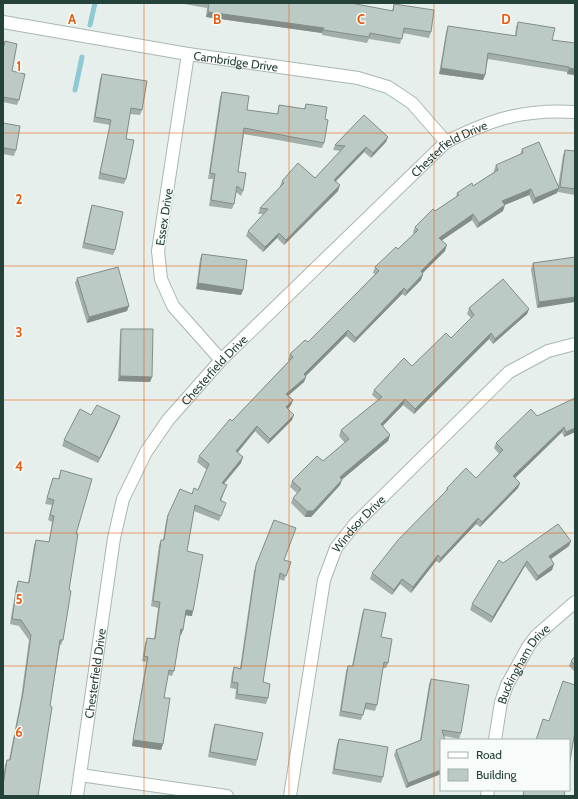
<svg xmlns="http://www.w3.org/2000/svg" width="578" height="799" viewBox="0 0 578 799" font-family="Cabin,sans-serif">
  <style>
    .lines { fill: none; stroke-linecap: round; stroke-linejoin: round }
    .stream { stroke: #8ec9d4; stroke-width: 5 }
    .street-casing { stroke: #a8b8b2; stroke-width: 14 }
    .street { stroke: #fff; stroke-width: 12 }
    .wall { fill: #a1aea9 }
    .shaded-wall { fill: #838d89 }
    .building { fill: #bbcac4; stroke: #838d89 }
    .grid { fill: none; stroke: #e8590c; stroke-width: 1; stroke-opacity: 0.55 }
    .labels { text-anchor: middle; dominant-baseline: central; stroke-width: 3; stroke-linejoin: round; paint-order: stroke }
    .street-label { font-size: 12px; fill: #24423a; stroke: #f7fbf9 }
    .grid-label { font-size: 13px; text-anchor: middle; font-weight: bold; fill: #e8590c; stroke: #f7fbf9; stroke-width: 3; stroke-linejoin: round; paint-order: stroke }
  </style>
  <rect width="100%" height="100%" fill="#e6efeb"/>
  <g class="lines">
    <g class="stream">
      <path d="M 90,25 L 95,3"/>
      <path d="M 75,90 L 82,57"/>
    </g>
    <g class="street-casing">
      <g id="street">
        <path id="s1" d="M 3,22 L 188,54 L 358,78 L 388,87 L 412,103 L 446,142"/>
        <path d="M 188,54 L 158,251 L 161,279 L 173,306 L 221,360"/>
        <path id="s2" d="M 495,740 L 501,702 L 507,685 L 528,647 L 536,636 L 575,602"/>
        <path d="M 80,775 L 227,796"/>
        <path id="s3" d="M 77,796 L 114,538 L 123,499 L 146,452 L 168,420 L 221,360 L 446,142 C 492,119 523,109 575,112"/>
        <path id="s4" d="M 290,796 L 324,580 L 336,548 L 355,524 L 509,372 L 548,351 L 575,344"/>
        <path d="M 487,796 L 488,790"/>
      </g>
    </g>
    <use href="#street" class="street"/>
  </g>
  <g class="wall">
    <path d="M 178,3 L 351,3 L 392,11 L 394,4 L 431,32 L 429,38 L 403,33 L 400,44 L 369,39 L 367,43 L 322,35 L 322,33 L 206,17 L 207,8 Z"/>
    <path d="M 518,22 L 552,40 L 575,75 L 567,74 L 567,72 L 488,59 L 485,75 L 483,80 L 439,74 L 446,32 L 448,26 L 515,36 L 516,27 Z"/>
    <path d="M 5,41 L 19,100 L 17,105 L 3,102 L 3,46 Z"/>
    <path d="M 102,74 L 142,110 L 140,115 L 130,114 L 126,139 L 126,179 L 124,184 L 98,179 L 110,125 L 93,122 L 100,79 Z"/>
    <path d="M 222,92 L 247,110 L 277,114 L 279,105 L 304,109 L 306,104 L 325,119 L 324,143 L 322,148 L 244,134 L 238,172 L 243,191 L 241,196 L 236,192 L 234,204 L 232,209 L 209,206 L 213,179 L 208,179 L 220,97 Z"/>
    <path d="M 3,123 L 16,150 L 14,156 L 3,154 Z"/>
    <path d="M 386,142 L 371,158 L 364,152 L 336,181 L 338,191 L 284,245 L 277,238 L 263,252 L 246,236 L 248,231 L 264,214 L 258,214 L 260,208 L 280,187 L 280,186 L 282,181 L 315,178 L 340,151 L 333,150 L 335,145 Z"/>
    <path d="M 522,149 L 558,187 L 563,155 L 565,150 L 575,151 L 575,195 L 558,192 L 558,190 L 557,193 L 533,204 L 529,195 L 504,205 L 503,211 L 477,228 L 472,220 L 442,240 L 445,251 L 422,273 L 423,274 L 421,280 L 405,296 L 402,294 L 354,343 L 346,336 L 305,376 L 306,377 L 304,382 L 288,396 L 293,400 L 291,405 L 288,409 L 292,420 L 268,444 L 255,431 L 237,453 L 241,463 L 224,484 L 225,490 L 221,501 L 224,508 L 219,521 L 194,511 L 187,551 L 192,616 L 186,615 L 181,635 L 180,635 L 174,671 L 172,676 L 168,675 L 164,698 L 163,744 L 161,750 L 132,746 L 146,662 L 142,661 L 145,643 L 147,638 L 154,639 L 158,608 L 151,606 L 159,545 L 161,540 L 163,540 L 166,521 L 168,515 L 192,494 L 198,490 L 207,470 L 197,462 L 199,456 L 232,421 L 289,361 L 288,360 L 290,354 L 308,342 L 375,274 L 373,273 L 375,267 L 398,249 L 414,234 L 413,232 L 415,227 L 435,211 L 456,197 L 457,193 L 473,186 L 494,172 L 494,170 L 496,165 L 520,155 Z"/>
    <path d="M 92,205 L 115,250 L 113,255 L 82,248 L 90,211 Z"/>
    <path d="M 202,254 L 243,290 L 241,295 L 196,289 L 200,259 Z"/>
    <path d="M 575,257 L 537,308 L 531,269 L 533,263 Z"/>
    <path d="M 77,278 L 127,311 L 87,323 L 75,283 Z"/>
    <path d="M 469,308 L 529,309 L 527,314 L 493,344 L 489,339 L 414,414 L 403,405 L 382,426 L 390,435 L 388,441 L 342,479 L 340,485 L 311,517 L 305,517 L 291,503 L 293,498 L 297,493 L 290,487 L 292,481 L 323,461 L 345,443 L 339,436 L 341,430 L 378,400 L 372,395 L 374,390 L 412,366 L 451,338 L 471,318 L 467,314 Z"/>
    <path d="M 121,329 L 152,377 L 150,382 L 118,381 L 120,334 Z"/>
    <path d="M 91,415 L 118,422 L 98,463 L 62,446 L 64,440 Z"/>
    <path d="M 537,416 L 575,432 L 564,437 L 562,432 L 515,478 L 520,483 L 518,488 L 480,527 L 476,524 L 439,563 L 436,561 L 411,593 L 400,584 L 392,595 L 370,579 L 372,573 L 445,492 L 447,488 L 476,478 L 499,454 L 494,448 L 496,443 Z"/>
    <path d="M 61,470 L 76,534 L 63,640 L 61,645 L 60,645 L 50,706 L 3,796 L 3,777 L 5,765 L 7,760 L 9,760 L 21,698 L 29,640 L 19,626 L 10,624 L 16,587 L 18,581 L 28,583 L 34,545 L 36,540 L 49,542 L 52,522 L 48,520 L 52,505 L 45,504 L 53,478 L 58,479 Z"/>
    <path d="M 274,520 L 284,560 L 291,562 L 284,581 L 279,579 L 263,682 L 268,698 L 266,704 L 235,699 L 236,689 L 230,688 L 232,673 L 234,667 L 240,668 L 254,571 Z"/>
    <path d="M 569,546 L 550,559 L 554,564 L 552,570 L 536,581 L 525,566 L 491,623 L 470,610 L 472,604 L 503,563 Z"/>
    <path d="M 364,609 L 381,637 L 388,663 L 386,668 L 383,668 L 377,705 L 375,711 L 365,709 L 361,720 L 339,716 L 346,671 L 348,666 L 352,666 L 362,614 Z"/>
    <path d="M 575,656 L 575,672 L 569,666 L 571,661 Z"/>
    <path d="M 431,679 L 461,733 L 459,739 L 444,736 L 441,740 L 441,774 L 406,788 L 394,755 L 396,750 L 420,740 L 429,684 Z"/>
    <path d="M 215,724 L 257,760 L 256,766 L 208,757 L 213,729 Z"/>
    <path d="M 339,739 L 383,777 L 381,783 L 332,774 L 337,744 Z"/>
  </g>
  <g class="shaded-wall">
    <path d="M 208,12 L 324,28 L 322,33 L 206,17 Z"/>
    <path d="M 441,68 L 485,75 L 483,80 L 439,74 Z"/>
    <path d="M 569,68 L 575,69 L 575,75 L 567,74 Z"/>
    <path d="M 388,137 L 386,142 L 371,158 L 373,153 Z"/>
    <path d="M 366,147 L 364,152 L 332,185 L 334,180 Z"/>
    <path d="M 340,185 L 338,191 L 284,245 L 286,240 Z"/>
    <path d="M 559,188 L 557,193 L 533,204 L 535,198 Z"/>
    <path d="M 531,189 L 529,195 L 500,207 L 502,201 Z"/>
    <path d="M 505,205 L 503,211 L 477,228 L 479,223 Z"/>
    <path d="M 473,214 L 472,220 L 438,243 L 439,238 Z"/>
    <path d="M 279,233 L 277,238 L 263,252 L 265,247 Z"/>
    <path d="M 447,245 L 445,251 L 419,277 L 421,271 Z"/>
    <path d="M 423,274 L 421,280 L 405,296 L 407,291 Z"/>
    <path d="M 198,283 L 243,290 L 241,295 L 196,289 Z"/>
    <path d="M 404,288 L 402,294 L 354,343 L 356,338 Z"/>
    <path d="M 575,297 L 575,302 L 537,308 L 539,302 Z"/>
    <path d="M 129,306 L 127,311 L 87,323 L 89,317 Z"/>
    <path d="M 529,309 L 527,314 L 493,344 L 495,339 Z"/>
    <path d="M 348,330 L 346,336 L 302,380 L 304,374 Z"/>
    <path d="M 491,333 L 489,339 L 414,414 L 415,409 Z"/>
    <path d="M 120,376 L 152,377 L 150,382 L 118,381 Z"/>
    <path d="M 306,377 L 304,382 L 284,399 L 286,394 Z"/>
    <path d="M 405,399 L 403,405 L 379,430 L 381,424 Z"/>
    <path d="M 293,400 L 291,405 L 284,413 L 286,407 Z"/>
    <path d="M 294,415 L 292,420 L 268,444 L 270,439 Z"/>
    <path d="M 120,416 L 118,422 L 98,463 L 100,458 Z"/>
    <path d="M 257,426 L 255,431 L 234,457 L 236,451 Z"/>
    <path d="M 564,427 L 562,432 L 511,482 L 513,476 Z"/>
    <path d="M 575,428 L 575,432 L 564,437 L 566,432 Z"/>
    <path d="M 390,435 L 388,441 L 338,483 L 340,477 Z"/>
    <path d="M 243,457 L 241,463 L 220,488 L 222,483 Z"/>
    <path d="M 342,480 L 340,485 L 311,517 L 305,517 L 307,511 Z"/>
    <path d="M 520,483 L 518,488 L 480,527 L 482,522 Z"/>
    <path d="M 478,518 L 476,524 L 439,563 L 441,558 Z"/>
    <path d="M 571,541 L 569,546 L 547,562 L 549,556 Z"/>
    <path d="M 438,555 L 436,561 L 411,593 L 413,587 Z"/>
    <path d="M 527,561 L 525,566 L 491,623 L 493,617 Z"/>
    <path d="M 554,564 L 552,570 L 536,581 L 538,576 Z"/>
    <path d="M 402,579 L 400,584 L 392,595 L 394,590 Z"/>
    <path d="M 186,610 L 193,611 L 192,616 L 184,615 Z"/>
    <path d="M 181,629 L 183,630 L 181,635 L 179,635 Z"/>
    <path d="M 133,740 L 163,744 L 161,750 L 132,746 Z"/>
    <path d="M 441,770 L 441,774 L 406,788 L 408,783 Z"/>
  </g>
  <g class="building">
    <path d="M 209,3 L 351,3 L 393,11 L 394,4 L 434,10 L 431,32 L 404,28 L 402,39 L 370,33 L 369,37 L 323,30 L 324,28 L 208,12 Z"/>
    <path d="M 518,22 L 555,28 L 552,40 L 575,43 L 575,69 L 569,68 L 569,67 L 488,53 L 485,75 L 441,68 L 448,26 L 516,36 Z"/>
    <path d="M 5,41 L 17,44 L 12,71 L 25,74 L 19,100 L 3,97 L 3,49 Z"/>
    <path d="M 102,74 L 147,81 L 142,110 L 131,108 L 126,139 L 134,140 L 126,179 L 100,173 L 111,120 L 95,117 Z"/>
    <path d="M 222,92 L 249,96 L 247,110 L 278,114 L 279,105 L 305,109 L 306,104 L 327,107 L 325,119 L 328,120 L 324,143 L 244,128 L 238,172 L 246,173 L 243,191 L 237,186 L 234,204 L 211,200 L 215,174 L 210,173 Z"/>
    <path d="M 364,115 L 388,137 L 373,153 L 366,147 L 334,180 L 340,185 L 286,240 L 279,233 L 265,247 L 248,231 L 268,209 L 260,208 L 284,183 L 282,181 L 298,163 L 315,178 L 345,146 L 335,145 Z"/>
    <path d="M 3,123 L 20,126 L 16,150 L 4,148 L 3,155 Z"/>
    <path d="M 539,142 L 559,188 L 535,198 L 531,189 L 502,201 L 505,205 L 479,223 L 473,214 L 439,238 L 447,245 L 421,271 L 423,274 L 407,291 L 404,288 L 356,338 L 348,330 L 304,374 L 306,377 L 286,394 L 293,400 L 286,407 L 294,415 L 270,439 L 257,426 L 236,451 L 243,457 L 222,483 L 227,485 L 220,500 L 226,503 L 221,516 L 195,505 L 187,551 L 203,555 L 193,611 L 186,610 L 183,630 L 181,629 L 174,671 L 169,670 L 164,698 L 170,698 L 163,744 L 133,740 L 148,657 L 144,656 L 147,638 L 155,639 L 160,602 L 153,601 L 161,540 L 164,540 L 168,515 L 180,489 L 192,494 L 194,488 L 198,490 L 209,464 L 199,456 L 230,419 L 232,421 L 293,357 L 290,354 L 305,340 L 308,342 L 379,271 L 375,267 L 396,247 L 398,249 L 418,230 L 415,227 L 433,209 L 435,211 L 459,195 L 457,193 L 472,183 L 473,186 L 498,170 L 496,165 L 523,153 L 522,149 Z"/>
    <path d="M 565,150 L 575,151 L 575,189 L 560,187 Z"/>
    <path d="M 92,205 L 123,212 L 115,250 L 84,243 Z"/>
    <path d="M 202,254 L 247,260 L 243,290 L 198,283 Z"/>
    <path d="M 575,257 L 575,297 L 539,302 L 533,263 Z"/>
    <path d="M 118,267 L 129,306 L 89,317 L 77,278 Z"/>
    <path d="M 503,279 L 529,309 L 495,339 L 491,333 L 415,409 L 405,399 L 381,424 L 390,435 L 340,477 L 342,480 L 313,511 L 307,511 L 293,498 L 301,489 L 292,481 L 317,456 L 323,461 L 349,439 L 341,430 L 382,397 L 374,390 L 404,358 L 412,366 L 446,333 L 451,338 L 474,315 L 469,308 Z"/>
    <path d="M 121,329 L 153,329 L 152,377 L 120,376 Z"/>
    <path d="M 575,398 L 575,428 L 566,432 L 564,427 L 513,476 L 520,483 L 482,522 L 478,518 L 441,558 L 438,555 L 413,587 L 402,579 L 394,590 L 372,573 L 398,540 L 448,489 L 447,488 L 466,468 L 476,478 L 503,450 L 496,443 L 531,409 L 537,416 Z"/>
    <path d="M 97,405 L 120,416 L 100,458 L 64,440 L 80,409 L 91,415 Z"/>
    <path d="M 61,470 L 92,479 L 76,534 L 78,534 L 69,590 L 71,591 L 63,640 L 60,640 L 50,706 L 52,707 L 38,796 L 3,796 L 3,785 L 7,760 L 10,760 L 23,693 L 31,635 L 21,620 L 12,619 L 18,581 L 29,583 L 36,540 L 49,542 L 54,516 L 50,515 L 54,500 L 47,498 L 53,478 L 59,479 Z"/>
    <path d="M 274,520 L 296,528 L 284,560 L 291,562 L 286,576 L 280,573 L 263,682 L 270,684 L 268,698 L 237,694 L 238,683 L 232,682 L 234,667 L 241,669 L 256,565 Z"/>
    <path d="M 558,524 L 571,541 L 549,556 L 554,564 L 538,576 L 527,561 L 493,617 L 472,604 L 499,560 L 503,563 Z"/>
    <path d="M 364,609 L 386,613 L 381,637 L 392,639 L 388,663 L 384,662 L 377,705 L 366,703 L 363,715 L 341,711 L 348,666 L 353,666 Z"/>
    <path d="M 575,656 L 575,665 L 571,661 Z"/>
    <path d="M 431,679 L 469,685 L 461,733 L 442,730 L 445,740 L 441,740 L 441,770 L 408,783 L 396,750 L 421,740 Z"/>
    <path d="M 563,681 L 575,685 L 575,731 L 569,767 L 569,740 L 536,740 L 543,719 L 549,721 Z"/>
    <path d="M 215,724 L 263,733 L 257,760 L 210,752 Z"/>
    <path d="M 339,739 L 388,747 L 383,777 L 334,769 Z"/>
    <path d="M 524,790 L 565,790 L 564,796 L 523,796 Z"/>
  </g>
  <path class="grid" d="M 144,3 L 144,796M 289,3 L 289,796M 434,3 L 434,796M 3,133 L 575,133M 3,266 L 575,266M 3,400 L 575,400M 3,533 L 575,533M 3,666 L 575,666"/>
  <g class="labels">
    <g class="street-label">
      <text stroke="none"><textPath href="#s1" startOffset="236">Cambridge Drive</textPath></text>
      <text stroke="none"><textPath href="#s3" startOffset="784">Chesterfield Drive</textPath></text>
      <text transform="translate(164 217) rotate(-81)">Essex Drive</text>
      <text stroke="none"><textPath href="#s3" startOffset="460">Chesterfield Drive</textPath></text>
      <text stroke="none"><textPath href="#s4" startOffset="286">Windsor Drive</textPath></text>
      <text stroke="none"><textPath href="#s2" startOffset="83">Buckingham Drive</textPath></text>
      <text stroke="none"><textPath href="#s3" startOffset="124">Chesterfield Drive</textPath></text>
    </g>
  </g>
  <g class="grid-label">
    <text x="72" y="24">A</text>
    <text x="217" y="24">B</text>
    <text x="361" y="24">C</text>
    <text x="506" y="24">D</text>
    <text x="19" y="71">1</text>
    <text x="19" y="204">2</text>
    <text x="19" y="337">3</text>
    <text x="19" y="471">4</text>
    <text x="19" y="604">5</text>
    <text x="19" y="737">6</text>
  </g>
  <rect width="578" height="799" fill="none" stroke="#24423a" stroke-width="8"/>
  <rect x="440" y="739" width="130" height="52" fill="#f7fbf9" stroke="#a3b1ad"/>
  <rect x="448" y="752" width="20" height="6" fill="#ffffff" stroke="#a3b1ad"/>
  <text x="476" y="759" font-size="12" fill="#24423a">Road</text>
  <rect x="448" y="769" width="20" height="12" fill="#bbcac4" stroke="#a3b1ad"/>
  <text x="476" y="779" font-size="12" fill="#24423a">Building</text>
</svg>
